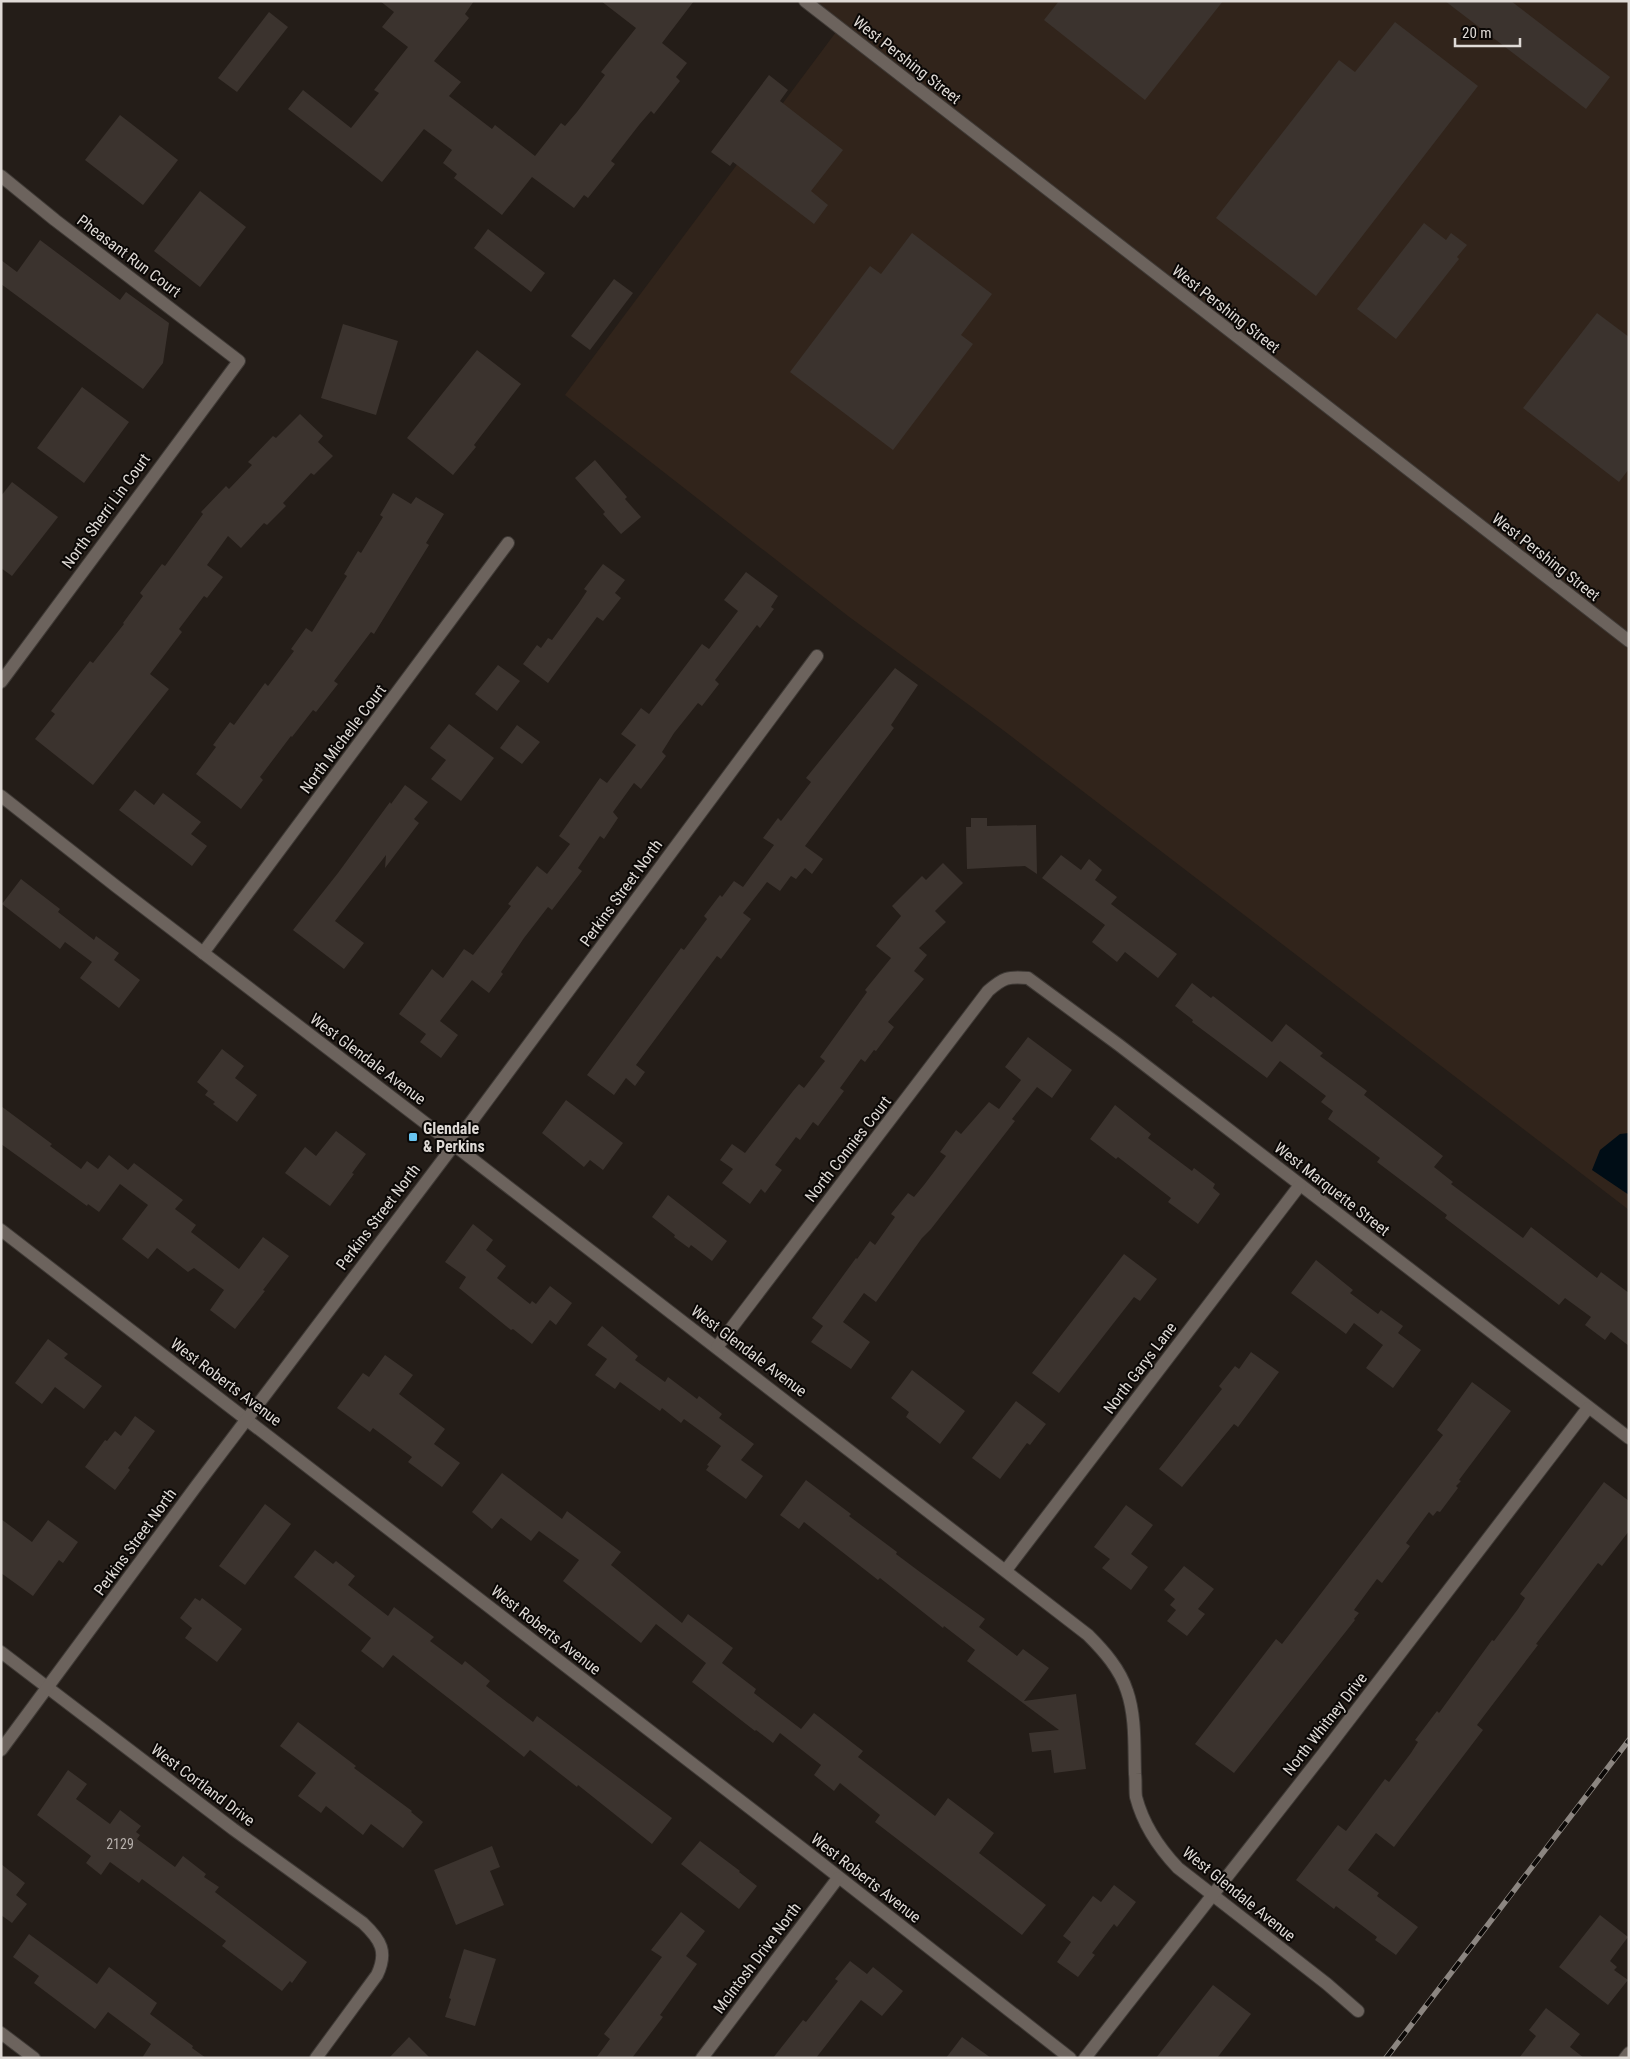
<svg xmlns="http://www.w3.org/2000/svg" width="1630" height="2059" viewBox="0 0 1630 2059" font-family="'Roboto Condensed',sans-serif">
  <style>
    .built { fill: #31241b }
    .water { fill: #000d16 }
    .building { fill: #3b332e }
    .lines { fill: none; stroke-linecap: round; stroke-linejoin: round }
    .minor-casing { stroke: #3f3a36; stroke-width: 14 }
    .tertiary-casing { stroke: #3f3a36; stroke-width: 14 }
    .minor { stroke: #6c635d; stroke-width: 12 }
    .tertiary { stroke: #6c635d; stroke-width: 12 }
    .rail-casing { stroke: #8c8681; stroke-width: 5.5 }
    .rail { stroke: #0b0806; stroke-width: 4; stroke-dasharray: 11; stroke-linecap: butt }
    .poi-dot { fill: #68c4f0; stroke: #0b0806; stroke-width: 2 }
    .labels { text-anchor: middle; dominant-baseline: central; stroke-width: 4; stroke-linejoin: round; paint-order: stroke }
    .number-label { font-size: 14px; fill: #b6b0ac }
    .street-label { font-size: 16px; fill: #dfdad6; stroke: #0b0806 }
    .poi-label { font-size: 16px; font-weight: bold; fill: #dfdad6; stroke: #0b0806; text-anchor: start }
  </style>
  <rect width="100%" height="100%" fill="#241d18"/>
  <path class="built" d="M 805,1 L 1629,1 L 1629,1210 L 999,727 L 848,616 L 565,395 L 839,28 Z"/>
  <path class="water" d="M 1629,1133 L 1629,1195 L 1592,1170 L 1600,1150 L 1620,1134 Z"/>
  <g class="building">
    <path d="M 380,1 L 474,1 L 465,14 L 469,18 L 434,61 L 461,82 L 449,96 L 492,129 L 495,125 L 535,156 L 561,123 L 565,126 L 577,112 L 605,75 L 601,72 L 636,28 L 601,1 L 694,1 L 662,43 L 687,63 L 676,77 L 680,81 L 654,114 L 651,111 L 639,125 L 611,161 L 615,164 L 588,198 L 584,195 L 574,208 L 532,177 L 502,215 L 454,178 L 457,174 L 443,163 L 452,150 L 424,129 L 382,182 L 288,109 L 303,90 L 351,128 L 379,93 L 374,90 L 408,47 L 382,27 L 394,12 Z"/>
    <path d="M 1059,1 L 1223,1 L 1145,100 L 1044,20 Z"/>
    <path d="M 1445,1 L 1511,1 L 1610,77 L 1586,109 Z"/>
    <path d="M 269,12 L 288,27 L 237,92 L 218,78 Z"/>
    <path d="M 1395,22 L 1478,86 L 1316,296 L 1216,218 L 1339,60 L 1355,72 Z"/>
    <path d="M 769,75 L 788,90 L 780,101 L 843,150 L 811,191 L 828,205 L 814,224 L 733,162 L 730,166 L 711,152 Z"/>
    <path d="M 120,115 L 178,160 L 143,205 L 85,160 Z"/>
    <path d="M 200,191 L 246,227 L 200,287 L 154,251 Z"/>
    <path d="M 1424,223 L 1446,240 L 1451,233 L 1467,245 L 1457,257 L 1459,259 L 1396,339 L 1357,309 Z"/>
    <path d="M 488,229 L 545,273 L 531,292 L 474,248 Z"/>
    <path d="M 912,233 L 992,294 L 961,335 L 973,344 L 893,450 L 790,372 L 870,266 L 881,274 Z"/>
    <path d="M 40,240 L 120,300 L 126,292 L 169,323 L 163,363 L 143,389 L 1,284 L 1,260 L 17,272 Z"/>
    <path d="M 614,279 L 633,293 L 590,350 L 571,336 Z"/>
    <path d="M 1597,313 L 1629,337 L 1629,469 L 1619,482 L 1523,408 Z"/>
    <path d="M 343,324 L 398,341 L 376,415 L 321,398 Z"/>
    <path d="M 477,350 L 521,384 L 474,445 L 476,447 L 453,475 L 407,438 Z"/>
    <path d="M 82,387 L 129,422 L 84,483 L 37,448 Z"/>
    <path d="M 300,414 L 323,436 L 318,442 L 333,456 L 314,475 L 311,473 L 283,503 L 286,506 L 267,525 L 264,523 L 241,548 L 228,536 L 207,565 L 223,577 L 207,598 L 204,596 L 179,629 L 182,632 L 150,674 L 169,689 L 93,785 L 35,739 L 55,714 L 51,711 L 90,661 L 93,663 L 124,624 L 123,623 L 143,596 L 140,593 L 162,564 L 165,566 L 203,514 L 201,512 L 226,486 L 229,489 L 252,465 L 248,462 L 273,436 L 276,438 Z"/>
    <path d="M 595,460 L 627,497 L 625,499 L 641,517 L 621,534 L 603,514 L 605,512 L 575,478 Z"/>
    <path d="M 12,482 L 58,517 L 12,576 L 1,568 L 1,496 Z"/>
    <path d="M 393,493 L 411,504 L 416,497 L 444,514 L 426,543 L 429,545 L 374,634 L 371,632 L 334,681 L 338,684 L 316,712 L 313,710 L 292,737 L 291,736 L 260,777 L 263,780 L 241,809 L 196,774 L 216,747 L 213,745 L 230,722 L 234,725 L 265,683 L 268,686 L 294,651 L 291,649 L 306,628 L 312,632 L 347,576 L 344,574 L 358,551 L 361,553 L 383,517 L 380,515 Z"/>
    <path d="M 603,564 L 625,580 L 615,593 L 621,598 L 603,621 L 597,617 L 548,683 L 523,664 L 537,645 L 541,648 L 548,638 L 552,640 L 579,603 L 587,591 L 584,589 Z"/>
    <path d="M 746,572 L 778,596 L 771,607 L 774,609 L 760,628 L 757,625 L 715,680 L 719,684 L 702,706 L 698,703 L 674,733 L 662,752 L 666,756 L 641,789 L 634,783 L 613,812 L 618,818 L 604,839 L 600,836 L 578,868 L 582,871 L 552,910 L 548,907 L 524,938 L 501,972 L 503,974 L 489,993 L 472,980 L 440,1021 L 458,1035 L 441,1058 L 420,1042 L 426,1034 L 399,1014 L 432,969 L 443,978 L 464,949 L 473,955 L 511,906 L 508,904 L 537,866 L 547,874 L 570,844 L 559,836 L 600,778 L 607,783 L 636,745 L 621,734 L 641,708 L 649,714 L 702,644 L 709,649 L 738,611 L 724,600 Z"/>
    <path d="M 498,665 L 520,681 L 497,711 L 475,694 Z"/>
    <path d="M 895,668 L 918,685 L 891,725 L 894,728 L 805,846 L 823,859 L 812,874 L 805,868 L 796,879 L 791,876 L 780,891 L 767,882 L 743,913 L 751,919 L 721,959 L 717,956 L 636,1065 L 645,1072 L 635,1086 L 626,1078 L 614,1095 L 587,1075 L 681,948 L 684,950 L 707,919 L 704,916 L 720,895 L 722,897 L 734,881 L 743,887 L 774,845 L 763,838 L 778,818 L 781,821 L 811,782 L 806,778 Z"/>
    <path d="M 449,724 L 494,758 L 461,801 L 431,779 L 446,760 L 430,748 Z"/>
    <path d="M 517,725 L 540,742 L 522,764 L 500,748 Z"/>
    <path d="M 405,785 L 428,802 L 414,819 L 419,823 L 385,868 L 386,855 L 335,921 L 364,943 L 344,969 L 293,930 L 338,873 L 390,802 L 391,804 Z"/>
    <path d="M 135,790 L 154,805 L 163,793 L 201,822 L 191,834 L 207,846 L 192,866 L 119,810 Z"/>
    <path d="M 971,818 L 987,818 L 987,826 L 1036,825 L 1037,874 L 1025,866 L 967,869 L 966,827 L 971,827 Z"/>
    <path d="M 1061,855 L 1081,870 L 1089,859 L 1102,870 L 1095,880 L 1117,897 L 1111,904 L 1177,954 L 1158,978 L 1125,952 L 1117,962 L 1092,942 L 1105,925 L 1042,878 Z"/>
    <path d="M 943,863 L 963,883 L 935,911 L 946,922 L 919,948 L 927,955 L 914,971 L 924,979 L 888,1022 L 894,1027 L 876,1051 L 874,1050 L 865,1062 L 861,1059 L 840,1088 L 844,1091 L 818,1126 L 813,1122 L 800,1140 L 796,1137 L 775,1165 L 782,1170 L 765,1193 L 761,1189 L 750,1204 L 722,1183 L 733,1169 L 720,1160 L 732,1144 L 745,1153 L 793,1091 L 799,1084 L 804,1088 L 825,1061 L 820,1057 L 867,992 L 865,990 L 891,958 L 876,946 L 901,916 L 892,906 L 922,876 L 926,880 Z"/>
    <path d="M 21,879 L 60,909 L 58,912 L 94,940 L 96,936 L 119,953 L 114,960 L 140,980 L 119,1008 L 80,978 L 92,962 L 65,942 L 60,949 L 2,904 Z"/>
    <path d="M 1192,983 L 1211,998 L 1213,996 L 1272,1042 L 1286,1024 L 1323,1053 L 1320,1056 L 1367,1091 L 1364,1095 L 1443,1156 L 1434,1167 L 1453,1182 L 1451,1184 L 1523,1238 L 1531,1227 L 1597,1278 L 1601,1272 L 1629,1293 L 1629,1346 L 1611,1332 L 1605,1340 L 1585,1325 L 1591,1317 L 1565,1298 L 1559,1305 L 1445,1218 L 1447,1215 L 1377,1162 L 1380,1158 L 1328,1119 L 1333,1111 L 1321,1102 L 1326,1096 L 1280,1061 L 1267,1078 L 1192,1022 L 1193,1020 L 1175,1006 Z"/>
    <path d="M 1028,1037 L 1072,1070 L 1052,1098 L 1037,1087 L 1012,1119 L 1015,1121 L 931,1229 L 922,1238 L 876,1302 L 864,1293 L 843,1322 L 870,1342 L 851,1369 L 811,1342 L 823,1326 L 812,1318 L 856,1258 L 857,1259 L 870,1241 L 875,1245 L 895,1217 L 891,1214 L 908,1193 L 914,1197 L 924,1185 L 946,1156 L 940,1152 L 956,1130 L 961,1134 L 989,1102 L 999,1109 L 1021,1080 L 1005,1067 Z"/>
    <path d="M 222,1049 L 244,1066 L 235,1078 L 257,1095 L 237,1122 L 213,1104 L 215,1102 L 205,1095 L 208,1091 L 197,1082 Z"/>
    <path d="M 566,1100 L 623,1143 L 603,1170 L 590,1160 L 584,1167 L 542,1133 Z"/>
    <path d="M 1115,1105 L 1151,1134 L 1148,1138 L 1192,1171 L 1194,1168 L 1215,1184 L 1213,1188 L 1220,1194 L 1198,1224 L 1168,1202 L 1171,1198 L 1118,1157 L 1116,1159 L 1090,1139 Z"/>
    <path d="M 1,1106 L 52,1144 L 50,1146 L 81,1169 L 87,1161 L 98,1169 L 109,1155 L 128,1170 L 134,1163 L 183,1200 L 175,1209 L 196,1225 L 191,1232 L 239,1269 L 263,1237 L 289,1256 L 263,1290 L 265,1291 L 235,1329 L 210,1310 L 224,1290 L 194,1268 L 188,1272 L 157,1248 L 148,1259 L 122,1239 L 148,1205 L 120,1184 L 99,1212 L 88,1204 L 87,1206 L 1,1144 Z"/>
    <path d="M 336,1131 L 366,1154 L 352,1173 L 354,1174 L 330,1206 L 285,1173 L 305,1147 L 316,1156 Z"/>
    <path d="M 668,1195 L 727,1241 L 712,1261 L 691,1245 L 689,1248 L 674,1237 L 675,1235 L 652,1217 Z"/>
    <path d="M 473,1224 L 493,1240 L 486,1250 L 506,1266 L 497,1278 L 530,1304 L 532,1301 L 536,1304 L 550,1286 L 572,1303 L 556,1325 L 550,1320 L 532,1344 L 513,1329 L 511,1330 L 459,1288 L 466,1277 L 445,1262 Z"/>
    <path d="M 1124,1254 L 1157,1279 L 1140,1301 L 1134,1297 L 1059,1393 L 1032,1373 Z"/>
    <path d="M 1316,1260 L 1353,1290 L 1350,1293 L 1378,1314 L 1381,1310 L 1403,1326 L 1398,1333 L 1421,1350 L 1393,1388 L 1366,1368 L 1383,1345 L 1354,1323 L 1346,1334 L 1291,1293 Z"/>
    <path d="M 602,1326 L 638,1356 L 635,1360 L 665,1382 L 668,1377 L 697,1399 L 699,1396 L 722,1414 L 719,1418 L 754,1444 L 741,1460 L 763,1476 L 746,1499 L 706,1470 L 709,1466 L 707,1465 L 721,1446 L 684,1419 L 681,1423 L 662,1408 L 660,1411 L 620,1382 L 615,1389 L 595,1375 L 607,1359 L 587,1345 Z"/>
    <path d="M 48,1339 L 68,1354 L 64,1358 L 102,1386 L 84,1409 L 55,1387 L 42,1404 L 15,1383 Z"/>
    <path d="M 1251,1352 L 1279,1372 L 1238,1427 L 1234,1424 L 1182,1487 L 1159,1469 L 1222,1389 L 1219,1386 L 1235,1366 L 1239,1369 Z"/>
    <path d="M 385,1355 L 413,1375 L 399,1394 L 445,1429 L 434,1444 L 460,1463 L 442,1487 L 408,1462 L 412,1457 L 373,1428 L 370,1432 L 337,1408 L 363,1373 L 369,1377 Z"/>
    <path d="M 912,1370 L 965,1411 L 940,1444 L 906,1417 L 909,1412 L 891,1398 Z"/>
    <path d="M 1472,1382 L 1511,1411 L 1459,1480 L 1461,1481 L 1456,1486 L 1458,1488 L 1440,1512 L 1437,1511 L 1433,1516 L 1429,1512 L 1406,1543 L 1410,1546 L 1382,1583 L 1377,1579 L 1354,1610 L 1359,1613 L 1354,1619 L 1355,1620 L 1234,1773 L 1195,1744 L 1276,1639 L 1282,1644 L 1443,1435 L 1437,1430 Z"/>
    <path d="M 1016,1401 L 1046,1424 L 1030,1445 L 1027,1443 L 1000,1479 L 972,1458 Z"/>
    <path d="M 135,1416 L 155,1431 L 128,1468 L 130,1470 L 115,1490 L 85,1467 L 105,1440 L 107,1441 L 115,1431 L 121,1436 Z"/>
    <path d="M 502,1473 L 562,1519 L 567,1511 L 621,1552 L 611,1565 L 682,1623 L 688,1614 L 733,1648 L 722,1663 L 756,1689 L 754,1693 L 801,1729 L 814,1713 L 863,1751 L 858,1757 L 935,1816 L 948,1798 L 994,1833 L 979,1853 L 1046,1905 L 1022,1935 L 875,1822 L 880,1815 L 840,1783 L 834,1791 L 814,1775 L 821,1765 L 780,1733 L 773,1743 L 756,1730 L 755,1731 L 692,1682 L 706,1663 L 656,1624 L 641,1643 L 563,1581 L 579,1560 L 539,1531 L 531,1541 L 501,1518 L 492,1529 L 472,1512 Z"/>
    <path d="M 806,1480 L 851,1514 L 849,1516 L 897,1552 L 896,1554 L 920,1572 L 985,1619 L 979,1627 L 1017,1656 L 1023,1649 L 1049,1668 L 1024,1701 L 1076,1694 L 1086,1769 L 1054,1773 L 1051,1750 L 1032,1752 L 1029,1733 L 1059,1730 L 967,1661 L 975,1650 L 944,1626 L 943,1628 L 880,1578 L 878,1580 L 804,1522 L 799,1529 L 780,1515 Z"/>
    <path d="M 1604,1482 L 1629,1501 L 1629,1531 L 1602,1566 L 1598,1563 L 1536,1644 L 1538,1645 L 1477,1725 L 1483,1730 L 1394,1847 L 1376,1833 L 1348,1870 L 1379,1893 L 1377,1896 L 1418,1927 L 1396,1955 L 1375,1940 L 1377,1937 L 1336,1906 L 1334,1909 L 1296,1880 L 1338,1825 L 1346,1831 L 1385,1779 L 1389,1782 L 1411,1753 L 1418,1742 L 1415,1740 L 1437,1711 L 1439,1713 L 1492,1640 L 1494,1641 L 1518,1609 L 1525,1598 L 1520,1594 Z"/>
    <path d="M 265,1504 L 291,1524 L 245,1585 L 219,1566 Z"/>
    <path d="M 1126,1505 L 1153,1525 L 1131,1554 L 1148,1567 L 1131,1590 L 1102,1568 L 1110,1559 L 1094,1547 Z"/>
    <path d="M 1,1519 L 32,1542 L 48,1520 L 78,1542 L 63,1563 L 59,1560 L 33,1596 L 1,1573 Z"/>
    <path d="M 315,1550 L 333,1564 L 336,1561 L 355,1576 L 348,1585 L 388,1616 L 394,1607 L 434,1637 L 430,1641 L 462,1665 L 465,1661 L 490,1681 L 486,1686 L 533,1722 L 537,1716 L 672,1818 L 652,1844 L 578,1785 L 577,1787 L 530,1750 L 524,1757 L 393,1655 L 383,1668 L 361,1651 L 371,1638 L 294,1577 Z"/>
    <path d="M 1184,1566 L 1214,1589 L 1198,1609 L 1205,1614 L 1187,1636 L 1167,1621 L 1176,1610 L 1170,1605 L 1175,1599 L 1164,1590 Z"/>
    <path d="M 195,1598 L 200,1601 L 202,1598 L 242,1629 L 217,1662 L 185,1638 L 192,1628 L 180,1618 Z"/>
    <path d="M 298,1722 L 356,1766 L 354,1768 L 412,1811 L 411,1812 L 423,1822 L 403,1848 L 371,1824 L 363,1835 L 326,1806 L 321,1813 L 298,1796 L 316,1773 L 280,1746 Z"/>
    <path d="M 68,1770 L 87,1784 L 76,1799 L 110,1824 L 120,1810 L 141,1826 L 136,1832 L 140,1835 L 137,1839 L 175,1867 L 183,1856 L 206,1874 L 204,1877 L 219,1887 L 215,1892 L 307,1962 L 292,1983 L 290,1981 L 282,1991 L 222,1946 L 226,1941 L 142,1879 L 139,1883 L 110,1862 L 101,1875 L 86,1863 L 91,1856 L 37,1815 Z"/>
    <path d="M 700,1841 L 740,1871 L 739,1872 L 757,1886 L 739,1909 L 681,1864 Z"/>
    <path d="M 492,1846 L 500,1867 L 490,1871 L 504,1905 L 456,1925 L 434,1870 Z"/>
    <path d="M 1,1864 L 25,1883 L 16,1895 L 27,1904 L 12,1923 L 1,1915 Z"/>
    <path d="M 1114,1885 L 1136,1902 L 1117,1927 L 1114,1924 L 1092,1953 L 1095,1955 L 1078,1977 L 1057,1962 L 1071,1942 L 1063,1936 L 1093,1896 L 1101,1902 Z"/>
    <path d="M 681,1912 L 705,1931 L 686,1956 L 697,1964 L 660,2015 L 663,2017 L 632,2058 L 596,2058 L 610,2039 L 604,2034 L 662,1957 L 651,1950 Z"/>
    <path d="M 1600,1915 L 1628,1937 L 1610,1961 L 1617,1967 L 1614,1970 L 1628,1980 L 1608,2005 L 1559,1967 Z"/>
    <path d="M 29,1934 L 97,1984 L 109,1967 L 157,2003 L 150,2014 L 193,2046 L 192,2048 L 206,2058 L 142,2058 L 151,2044 L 108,2012 L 95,2029 L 34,1983 L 39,1976 L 13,1957 Z"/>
    <path d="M 464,1949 L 496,1959 L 475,2026 L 445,2017 L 451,1999 L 449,1998 Z"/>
    <path d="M 850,1961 L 867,1974 L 873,1967 L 903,1991 L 882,2016 L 861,2000 L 816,2058 L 773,2058 L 803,2020 L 806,2022 L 838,1981 L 835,1979 Z"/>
    <path d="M 1213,1985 L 1251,2014 L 1217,2058 L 1156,2058 Z"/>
    <path d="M 1546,2008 L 1580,2034 L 1570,2047 L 1584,2058 L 1519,2058 L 1536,2036 L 1529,2030 Z"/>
    <path d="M 409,2037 L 430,2058 L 389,2058 Z"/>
    <path d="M 962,2037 L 991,2058 L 946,2058 Z"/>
  </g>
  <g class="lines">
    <g class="minor-casing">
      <g id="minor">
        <path d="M 805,1 L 1629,641"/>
        <path d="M 1,176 L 55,220 L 239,361 L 1,682"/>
        <path d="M 817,656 L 454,1145 L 1088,1635 C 1104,1651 1120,1669 1127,1691 C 1136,1717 1134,1747 1135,1774 C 1136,1781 1135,1790 1136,1797 C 1143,1824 1159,1848 1178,1868 L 1327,1984 L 1358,2011"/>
        <path d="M 203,953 L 508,543"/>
        <path d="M 1,1230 L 803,1849 L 1070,2058"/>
        <path d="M 717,1347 L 988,991 C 1003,978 1008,976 1028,978 L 1119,1045 L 1629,1438"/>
        <path d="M 1006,1570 L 1300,1185"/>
        <path d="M 1,1652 L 233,1829 L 363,1923 C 381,1940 388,1952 377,1975 L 316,2058"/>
        <path d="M 1,2033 L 34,2058"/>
        <path d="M 702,2058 L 838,1878"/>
        <path d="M 1085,2058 L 1323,1754 L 1588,1408"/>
        <path d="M 1625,2058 L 1629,2053"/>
      </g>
    </g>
    <g class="tertiary-casing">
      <path id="tertiary" d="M 1,796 L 117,887 L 454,1145 L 197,1485 L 1,1750"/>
    </g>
    <use href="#minor" class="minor"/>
    <use href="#tertiary" class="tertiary"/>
    <g class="rail-casing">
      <path id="rail" d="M 1386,2058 L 1629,1740"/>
    </g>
    <use href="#rail" class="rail"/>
  </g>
  <rect class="poi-dot" x="408" y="1132" width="10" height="10" rx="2.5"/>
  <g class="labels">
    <g class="number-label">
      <text x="120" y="1844">2129</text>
    </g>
    <g class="street-label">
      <text transform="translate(907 60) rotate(38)">West Pershing Street</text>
      <text transform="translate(129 256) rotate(37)">Pheasant Run Court</text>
      <text transform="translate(1226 309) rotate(38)">West Pershing Street</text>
      <text transform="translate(106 511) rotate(-54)">North Sherri Lin Court</text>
      <text transform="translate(1546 557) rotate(38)">West Pershing Street</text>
      <text transform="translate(343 739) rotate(-53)">North Michelle Court</text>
      <text transform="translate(621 893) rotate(-54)">Perkins Street North</text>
      <text transform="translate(368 1059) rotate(37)">West Glendale Avenue</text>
      <text transform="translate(848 1149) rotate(-52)">North Connies Court</text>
      <text transform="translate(1332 1189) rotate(38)">West Marquette Street</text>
      <text transform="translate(378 1217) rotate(-53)">Perkins Street North</text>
      <text transform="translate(749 1351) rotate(37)">West Glendale Avenue</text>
      <text transform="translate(1140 1368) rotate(-53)">North Garys Lane</text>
      <text transform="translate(226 1382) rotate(37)">West Roberts Avenue</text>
      <text transform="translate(135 1542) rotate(-54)">Perkins Street North</text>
      <text transform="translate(546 1630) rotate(38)">West Roberts Avenue</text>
      <text transform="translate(1325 1724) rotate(-52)">North Whitney Drive</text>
      <text transform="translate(203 1785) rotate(37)">West Cortland Drive</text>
      <text transform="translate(866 1878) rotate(38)">West Roberts Avenue</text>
      <text transform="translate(1239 1894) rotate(39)">West Glendale Avenue</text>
      <text transform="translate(757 1958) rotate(-53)">McIntosh Drive North</text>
    </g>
    <g class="poi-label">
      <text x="423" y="1128">Glendale<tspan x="423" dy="18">&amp; Perkins</tspan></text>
    </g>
  </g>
  <rect width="1630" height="2059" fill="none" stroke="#dfdad6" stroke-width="5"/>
  <path d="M1455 38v8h65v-8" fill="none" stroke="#dfdad6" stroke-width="2.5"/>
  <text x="1462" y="38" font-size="15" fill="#dfdad6" stroke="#0b0806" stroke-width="4" paint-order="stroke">20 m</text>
</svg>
